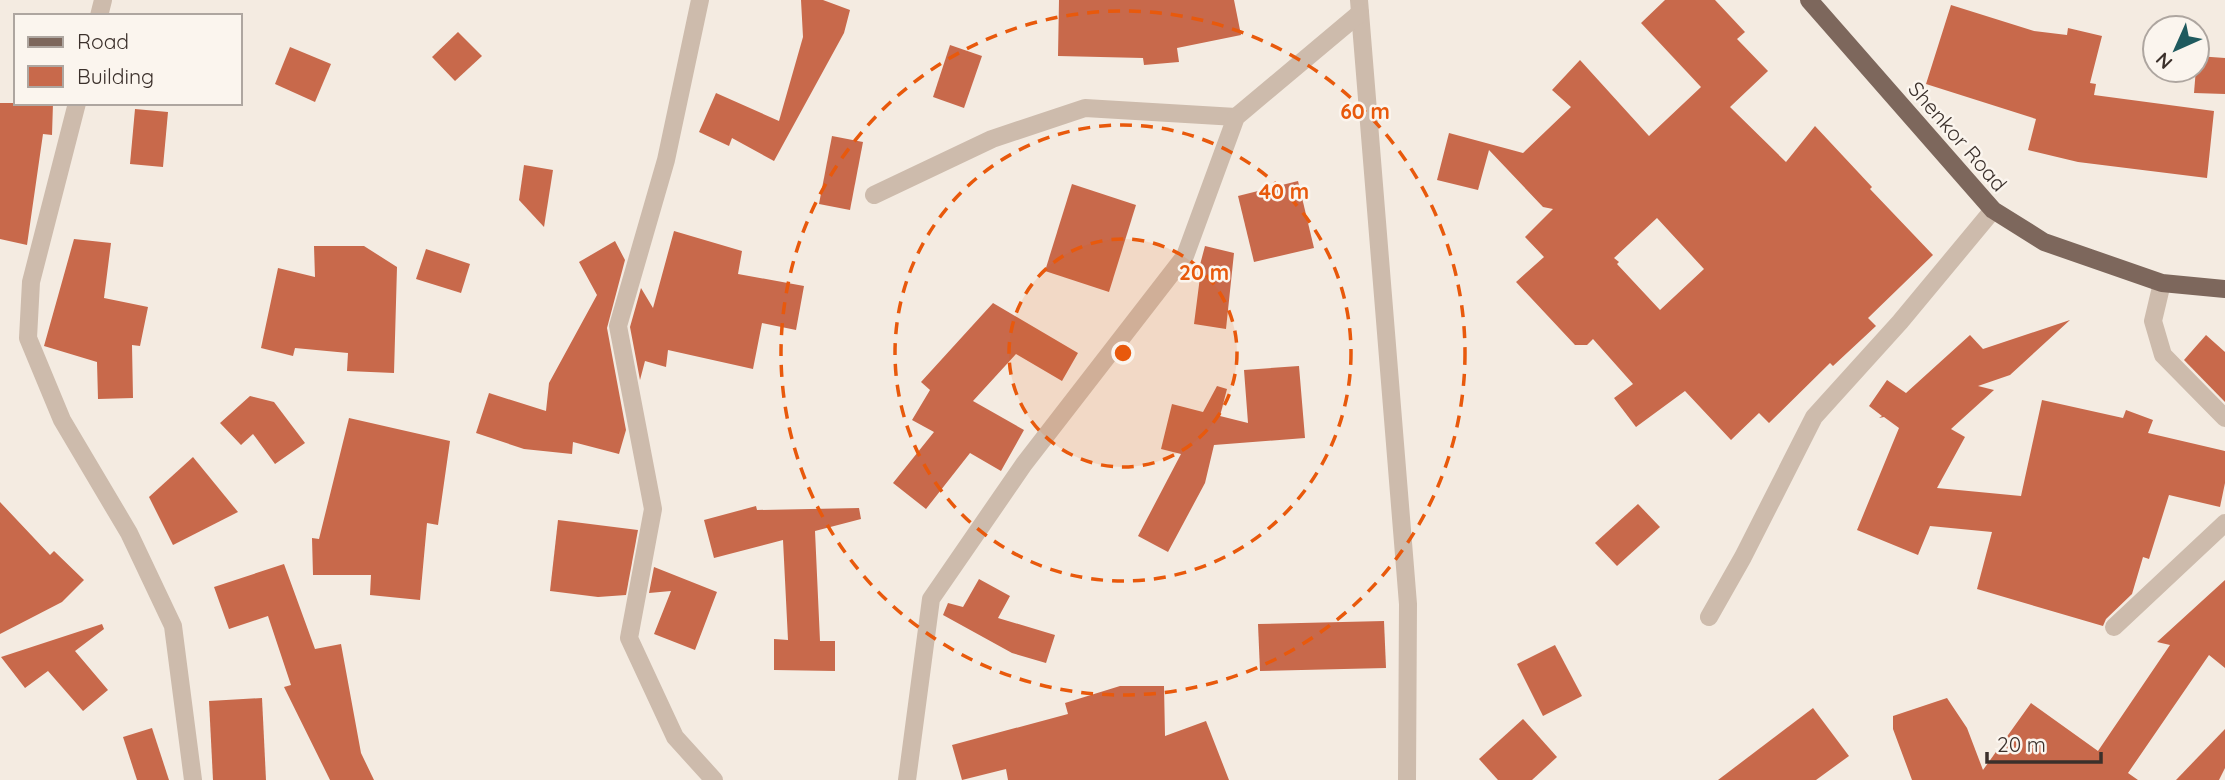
<svg xmlns="http://www.w3.org/2000/svg" width="2225" height="780" viewBox="0 0 2225 780" font-family="Quicksand,sans-serif">
  <style>
    .building { fill: #c8694b; fill-rule: evenodd }
    .lines { fill: none; stroke-linecap: round; stroke-linejoin: round }
    .minor { stroke: #cdbbac; stroke-width: 18 }
    .major { stroke: #7d675c; stroke-width: 18 }
    .ring { fill: none; stroke: #e8590c; stroke-width: 3.5; stroke-dasharray: 12 9 }
    .labels { text-anchor: middle; dominant-baseline: central; stroke-width: 5; stroke-linejoin: round; paint-order: stroke }
    .street-label { font-size: 21px; fill: #3b302b; stroke: #fbf5ee }
    .centre { fill: #e8590c; stroke: #fbf5ee; stroke-width: 3.5 }
    .ring-label { font-size: 21px; text-anchor: middle; font-weight: bold; fill: #e8590c; stroke: #fbf5ee; stroke-width: 5; stroke-linejoin: round; paint-order: stroke }
  </style>
  <rect width="100%" height="100%" fill="#f4ebe1"/>
  <g class="building">
    <path d="M 801,0 L 823,0 L 850,10 L 844,33 L 774,161 L 732,138 L 729,146 L 699,132 L 716,93 L 779,121 L 803,37 Z"/>
    <path d="M 1059,0 L 1234,0 L 1241,35 L 1177,48 L 1179,62 L 1144,65 L 1143,58 L 1058,56 Z"/>
    <path d="M 1665,0 L 1715,0 L 1745,32 L 1737,39 L 1768,71 L 1730,107 L 1786,162 L 1815,126 L 1872,187 L 1870,189 L 1933,255 L 1868,318 L 1876,326 L 1833,366 L 1830,363 L 1769,423 L 1759,413 L 1731,440 L 1685,391 L 1636,427 L 1614,398 L 1633,384 L 1593,339 L 1587,345 L 1575,345 L 1516,282 L 1544,257 L 1525,237 L 1553,209 L 1543,207 L 1489,150 L 1478,190 L 1437,180 L 1449,133 L 1523,153 L 1571,107 L 1552,90 L 1580,60 L 1649,136 L 1701,87 L 1641,23 ZM 1657,218 L 1704,269 L 1660,310 L 1617,264 L 1619,262 L 1614,258 Z"/>
    <path d="M 1951,5 L 2034,31 L 2067,35 L 2068,28 L 2102,36 L 2090,83 L 2096,84 L 2094,95 L 2214,111 L 2207,178 L 2078,162 L 2028,150 L 2036,119 L 1926,84 Z"/>
    <path d="M 458,32 L 482,56 L 455,81 L 432,57 Z"/>
    <path d="M 950,45 L 982,56 L 964,108 L 933,97 Z"/>
    <path d="M 290,47 L 331,64 L 315,102 L 275,84 Z"/>
    <path d="M 2197,56 L 2225,58 L 2225,94 L 2194,93 Z"/>
    <path d="M 0,103 L 53,103 L 52,135 L 43,134 L 27,245 L 0,239 Z"/>
    <path d="M 135,109 L 168,112 L 163,167 L 130,164 Z"/>
    <path d="M 832,136 L 863,142 L 850,210 L 819,204 Z"/>
    <path d="M 524,165 L 553,170 L 544,227 L 519,200 Z"/>
    <path d="M 1298,181 L 1314,248 L 1254,262 L 1238,196 Z"/>
    <path d="M 1072,184 L 1136,205 L 1109,292 L 1045,271 Z"/>
    <path d="M 674,231 L 742,251 L 738,274 L 804,286 L 796,330 L 762,323 L 753,369 L 668,350 L 666,367 L 645,361 L 640,380 L 630,327 L 641,288 L 653,308 Z"/>
    <path d="M 74,239 L 111,243 L 104,298 L 148,307 L 140,346 L 132,345 L 133,398 L 98,399 L 97,362 L 44,346 Z"/>
    <path d="M 615,241 L 625,260 L 607,328 L 626,430 L 619,454 L 573,442 L 572,454 L 524,449 L 476,433 L 489,393 L 546,411 L 549,383 L 597,295 L 579,262 Z"/>
    <path d="M 314,246 L 364,246 L 397,267 L 394,373 L 347,371 L 348,353 L 295,348 L 293,356 L 261,348 L 278,268 L 315,277 Z"/>
    <path d="M 1205,246 L 1234,253 L 1226,329 L 1194,324 L 1200,277 L 1197,276 Z"/>
    <path d="M 426,249 L 470,264 L 461,293 L 416,279 Z"/>
    <path d="M 993,303 L 1078,353 L 1062,381 L 1016,354 L 973,401 L 1024,430 L 1001,471 L 970,453 L 926,509 L 893,483 L 934,432 L 912,420 L 930,390 L 921,382 Z"/>
    <path d="M 2070,320 L 2010,375 L 1978,386 L 1994,390 L 1951,429 L 1965,437 L 1937,488 L 2021,496 L 2042,400 L 2123,418 L 2126,410 L 2153,420 L 2148,433 L 2225,451 L 2225,483 L 2220,507 L 2169,495 L 2149,559 L 2143,557 L 2132,594 L 2106,619 L 2103,626 L 1977,589 L 1992,532 L 1930,526 L 1918,555 L 1857,530 L 1899,428 L 1884,417 L 1879,418 L 1882,416 L 1869,406 L 1887,380 L 1906,393 L 1970,335 L 1983,349 Z"/>
    <path d="M 2206,335 L 2225,352 L 2225,402 L 2184,360 Z"/>
    <path d="M 1299,366 L 1305,438 L 1214,445 L 1205,483 L 1168,552 L 1138,536 L 1181,454 L 1161,449 L 1172,404 L 1203,412 L 1217,386 L 1227,389 L 1220,416 L 1248,423 L 1244,370 Z"/>
    <path d="M 250,396 L 274,402 L 305,443 L 275,464 L 253,434 L 241,445 L 220,423 Z"/>
    <path d="M 349,418 L 450,441 L 438,525 L 427,523 L 420,600 L 370,595 L 371,575 L 313,575 L 312,538 L 319,539 Z"/>
    <path d="M 193,457 L 238,512 L 173,545 L 149,497 Z"/>
    <path d="M 0,502 L 50,555 L 54,551 L 84,580 L 62,602 L 0,634 Z"/>
    <path d="M 1638,504 L 1660,527 L 1617,566 L 1595,543 Z"/>
    <path d="M 756,506 L 757,510 L 859,508 L 861,519 L 815,531 L 820,641 L 835,641 L 835,671 L 774,670 L 774,639 L 788,640 L 783,540 L 714,558 L 704,520 Z"/>
    <path d="M 558,520 L 638,530 L 626,595 L 598,597 L 550,591 Z"/>
    <path d="M 284,564 L 315,649 L 341,644 L 361,753 L 374,780 L 330,780 L 284,687 L 291,685 L 268,616 L 229,629 L 214,587 Z"/>
    <path d="M 654,567 L 717,592 L 695,650 L 654,634 L 671,591 L 649,593 Z"/>
    <path d="M 979,579 L 1010,596 L 998,618 L 1055,635 L 1046,663 L 1012,653 L 943,615 L 948,603 L 963,607 Z"/>
    <path d="M 2225,580 L 2225,668 L 2209,655 L 2128,773 L 2138,780 L 1912,780 L 1893,729 L 1893,716 L 1947,698 L 1967,728 L 1983,770 L 2031,703 L 2098,751 L 2170,645 L 2157,642 Z"/>
    <path d="M 1384,621 L 1386,668 L 1260,671 L 1258,624 Z"/>
    <path d="M 102,624 L 104,629 L 75,651 L 108,690 L 83,711 L 48,671 L 25,688 L 1,657 Z"/>
    <path d="M 1555,645 L 1582,696 L 1543,716 L 1517,664 Z"/>
    <path d="M 1120,686 L 1164,686 L 1165,736 L 1206,721 L 1229,780 L 1008,780 L 1006,769 L 962,780 L 952,745 L 1068,714 L 1065,703 Z"/>
    <path d="M 262,698 L 266,780 L 213,780 L 209,701 Z"/>
    <path d="M 1813,708 L 1849,756 L 1816,780 L 1718,780 Z"/>
    <path d="M 1523,719 L 1557,757 L 1532,780 L 1498,780 L 1479,759 Z"/>
    <path d="M 152,728 L 169,780 L 137,780 L 123,737 Z"/>
    <path d="M 2225,729 L 2225,768 L 2219,780 L 2176,780 Z"/>
  </g>
  <g class="lines">
    <g class="minor">
      <path d="M 700,0 L 666,160 L 618,326 L 653,509 L 629,638 L 675,737 L 714,780"/>
      <path d="M 1359,0 L 1408,604 L 1407,780"/>
      <path d="M 99,16 L 103,0"/>
      <path d="M 77,103 L 31,282 L 28,338 L 62,420 L 129,533 L 173,626 L 193,780"/>
      <path d="M 874,195 L 992,139 L 1085,108 L 1236,117"/>
      <path d="M 2162,283 L 2153,321 L 2163,355 L 2225,418"/>
      <path d="M 1709,617 L 1743,557 L 1814,417 L 1900,322 L 1993,210"/>
      <path d="M 2114,627 L 2225,523"/>
      <path d="M 907,780 L 931,599 L 1024,464 L 1185,256 L 1236,117 L 1360,13"/>
    </g>
    <path class="major" d="M 1809,0 L 1993,210 L 2044,242 L 2162,283 L 2225,289"/>
  </g>
  <circle cx="1123" cy="353" r="114" fill="#e8590c" fill-opacity=".12"/>
  <g class="ring">
    <circle cx="1123" cy="353" r="114"/>
    <circle cx="1123" cy="353" r="228"/>
    <circle cx="1123" cy="353" r="342"/>
  </g>
  <g class="labels">
    <g class="street-label">
      <text transform="translate(1958 136) rotate(49)">Shenkor Road</text>
    </g>
  </g>
  <circle cx="1123" cy="353" r="10" class="centre"/>
  <g class="ring-label">
    <text x="1365" y="119">60 m</text>
    <text x="1284" y="199">40 m</text>
    <text x="1204" y="280">20 m</text>
  </g>
  <rect x="14" y="14" width="228" height="91" fill="#fbf5ee" stroke="#aea6a0" stroke-width="2"/>
  <rect x="28" y="37" width="35" height="10" fill="#7d675c" stroke="#aea6a0" stroke-width="2"/>
  <text x="77" y="49" font-size="21" fill="#3b302b">Road</text>
  <rect x="28" y="66" width="35" height="21" fill="#c8694b" stroke="#aea6a0" stroke-width="2"/>
  <text x="77" y="84" font-size="21" fill="#3b302b">Building</text>
  <g transform="translate(2176 49) rotate(225)"><circle r="33" fill="#fbf5ee" stroke="#aea6a0" stroke-width="2"/>
  <path d="M0-5L12 26L0 18L-12 26Z" fill="#1f5a5e"/>
  <text y="-10" font-size="19" font-weight="bold" text-anchor="middle" fill="#3b302b">N</text>
  </g>
  <path d="M1987 752v10h114v-10" fill="none" stroke="#3b302b" stroke-width="3.5"/>
  <text x="1997" y="752" font-size="21" fill="#3b302b" stroke="#fbf5ee" stroke-width="5" paint-order="stroke">20 m</text>
</svg>
